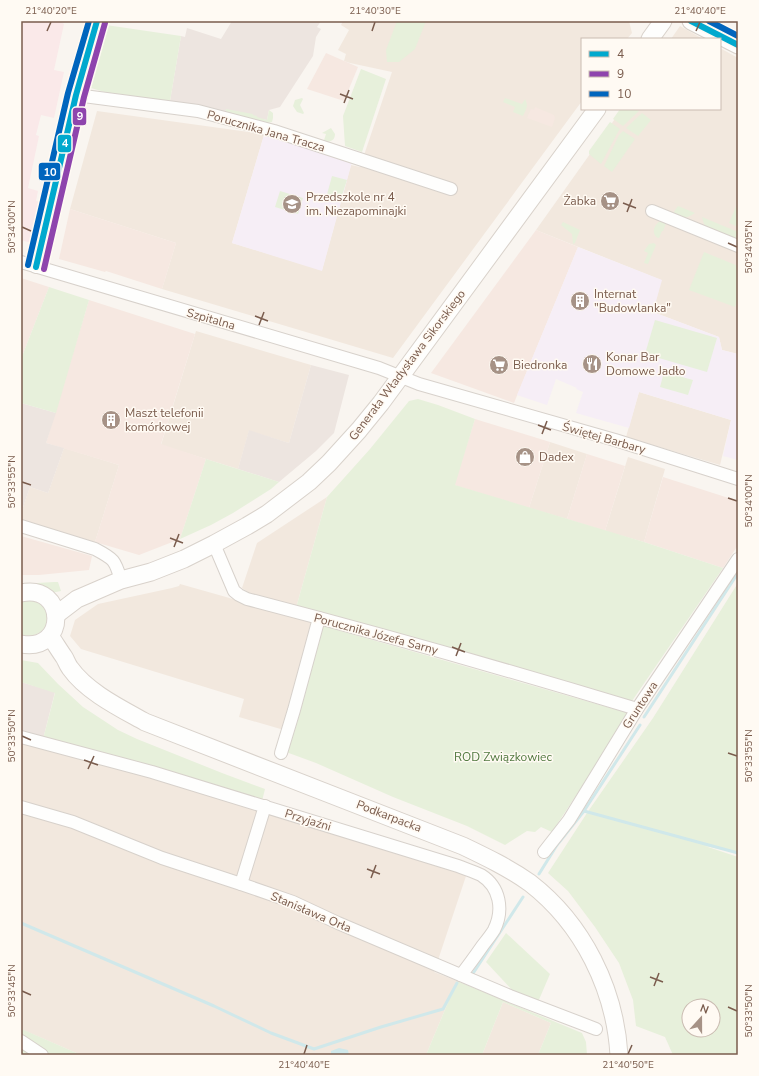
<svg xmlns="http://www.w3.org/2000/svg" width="759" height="1076" viewBox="0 0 759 1076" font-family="'Nunito Sans',sans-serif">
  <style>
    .residential { fill: #f2e8de }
    .commercial { fill: #f6e8e1 }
    .industrial { fill: #ede5e0 }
    .education { fill: #f6eef6 }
    .medical { fill: #fae9e9 }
    .green { fill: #e7f0db; fill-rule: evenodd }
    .water { fill: #d0e8ea }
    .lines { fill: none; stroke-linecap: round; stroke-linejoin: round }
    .stream { stroke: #d0e8ea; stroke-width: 3 }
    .street-casing { stroke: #d7d1cb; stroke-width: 14 }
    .secondary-casing { stroke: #d9d2cb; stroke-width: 19 }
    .street { stroke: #fefefd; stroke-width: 12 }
    .secondary { stroke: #fefefd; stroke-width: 17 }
    .bus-1-casing { stroke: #fffaf3; stroke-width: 9 }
    .bus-2-casing { stroke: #fffaf3; stroke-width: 9 }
    .bus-3-casing { stroke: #fffaf3; stroke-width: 9 }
    .bus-1 { stroke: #00a9ce; stroke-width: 6 }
    .bus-2 { stroke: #8e44ad; stroke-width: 6 }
    .bus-3 { stroke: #0065bd; stroke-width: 6 }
    .ticks { fill: none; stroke: #7a5c4d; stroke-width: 1.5 }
    .labels { text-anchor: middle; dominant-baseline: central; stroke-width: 3; stroke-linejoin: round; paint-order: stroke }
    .street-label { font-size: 12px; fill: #7a5c4d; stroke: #fffaf3 }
    .poi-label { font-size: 12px; fill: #7a5c4d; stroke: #fffaf3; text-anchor: start }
    .park-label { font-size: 12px; fill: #537a41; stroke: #fffaf3 }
    .line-badge { stroke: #fffaf3; stroke-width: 1.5 }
    .badge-label { font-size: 11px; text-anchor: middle; font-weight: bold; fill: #fff }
    .neatline { fill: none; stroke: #7a5c4d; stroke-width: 1.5 }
    .ticks-label { font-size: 10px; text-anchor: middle; fill: #7a5c4d }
  </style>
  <rect width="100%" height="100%" fill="#f9f5f0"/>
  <g class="residential">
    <path d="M 343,21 L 629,21 L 632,33 L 627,39 L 582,39 L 582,101 L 393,358 L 162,289 L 176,243 L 70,209 L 97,111 L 256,133 L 264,135 L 232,243 L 322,270 L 351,165 L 360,167 L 392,72 L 350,63 L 344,61 L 346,54 L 338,50 L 349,30 L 341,25 Z"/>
    <path d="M 680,26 L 703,39 L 671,39 Z"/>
    <path d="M 720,48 L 738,58 L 738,354 L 722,350 L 719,337 L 653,312 L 661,280 L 536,230 L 622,109 L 720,109 Z"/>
    <path d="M 196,331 L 311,365 L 289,443 L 249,431 L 238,469 L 161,445 Z"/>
    <path d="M 639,392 L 731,420 L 720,465 L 626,437 Z"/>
    <path d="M 550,442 L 587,454 L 567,519 L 529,508 Z"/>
    <path d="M 64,448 L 119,465 L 95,542 L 21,520 L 21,513 L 30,487 L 48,493 Z"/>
    <path d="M 628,457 L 665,469 L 644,542 L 605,531 Z"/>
    <path d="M 327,497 L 296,608 L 252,595 L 242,588 L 257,543 Z"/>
    <path d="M 180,584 L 226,597 L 316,624 L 284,730 L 239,717 L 244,699 L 81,649 L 70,636 L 75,620 L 98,604 L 172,588 L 179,586 Z"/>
    <path d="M 21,740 L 108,764 L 467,873 L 434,972 L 457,981 L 426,1055 L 81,1055 L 21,1029 Z"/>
    <path d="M 503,1002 L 551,1023 L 538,1055 L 482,1055 Z"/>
  </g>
  <g class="commercial">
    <path d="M 326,53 L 358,67 L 344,101 L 307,89 Z"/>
    <path d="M 535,107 L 554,115 L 555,118 L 552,127 L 527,118 L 531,109 L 534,110 Z"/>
    <path d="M 70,209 L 176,243 L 162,289 L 106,271 L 105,272 L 59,259 Z"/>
    <path d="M 536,230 L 578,247 L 514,403 L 431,373 Z"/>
    <path d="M 21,278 L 49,287 L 21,359 Z"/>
    <path d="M 89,300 L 195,334 L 161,444 L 206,459 L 180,539 L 139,555 L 95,542 L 119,465 L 46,443 Z"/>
    <path d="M 475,419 L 550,442 L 529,508 L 454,485 Z"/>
    <path d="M 587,454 L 625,466 L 605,531 L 567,519 Z"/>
    <path d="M 663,477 L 738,501 L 738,545 L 723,568 L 644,542 Z"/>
    <path d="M 21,536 L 92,556 L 89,570 L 39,575 L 21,575 Z"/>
  </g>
  <g class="industrial">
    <path d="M 232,21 L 321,21 L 317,27 L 321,29 L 316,37 L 313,56 L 280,107 L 269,110 L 267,120 L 170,101 L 181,36 L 185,37 L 187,28 L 221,39 Z"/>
    <path d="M 311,365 L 349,375 L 334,433 L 316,451 L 279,482 L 238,469 L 249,430 L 289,443 Z"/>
    <path d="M 21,403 L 56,413 L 46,443 L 64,448 L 48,493 L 30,487 L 21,513 Z"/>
    <path d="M 21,682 L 55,692 L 43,739 L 21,732 Z"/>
  </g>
  <g class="education">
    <path d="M 264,135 L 352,162 L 322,271 L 232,243 Z"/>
    <path d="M 578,247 L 662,280 L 653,312 L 719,337 L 722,350 L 738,354 L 738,460 L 723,456 L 731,420 L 639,392 L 629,428 L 576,413 L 583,392 L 576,389 L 577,388 L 556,379 L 547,405 L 517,395 Z"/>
  </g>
  <path class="medical" d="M 21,21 L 59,21 L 64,24 L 54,70 L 64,72 L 54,118 L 41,115 L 36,135 L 39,136 L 28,188 L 38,191 L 36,201 L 40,202 L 31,243 L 21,240 Z"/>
  <g class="green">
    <path d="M 397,21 L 426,21 L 415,49 L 399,62 L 387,62 L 386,50 Z"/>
    <path d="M 106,25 L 181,36 L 170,101 L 111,94 L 91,88 Z"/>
    <path d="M 361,69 L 386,79 L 362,152 L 345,146 L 343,116 Z"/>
    <path d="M 302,98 L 303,99 L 300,105 L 304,113 L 303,114 L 297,112 L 293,106 L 295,100 Z"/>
    <path d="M 505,98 L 522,104 L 525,99 C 529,106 526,109 523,116 L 513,112 L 515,107 L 503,102 Z"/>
    <path d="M 226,109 L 253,114 L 253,115 L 257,116 L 257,117 L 267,120 L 269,110 L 273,113 L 273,118 L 272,122 L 267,123 L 225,113 Z"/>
    <path d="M 620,109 L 635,109 L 639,111 L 623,126 L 613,119 Z"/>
    <path d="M 642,113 L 651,120 L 638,136 L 626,128 Z"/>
    <path d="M 610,122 L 620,129 L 618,132 L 601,164 L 589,154 L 589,151 Z"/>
    <path d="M 331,128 L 335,134 C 335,140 331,142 325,142 L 324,140 L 326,134 L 322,133 Z"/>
    <path d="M 623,131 L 635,139 L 612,172 L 604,166 L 619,135 Z"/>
    <path d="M 332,176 L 347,180 L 340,202 L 326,198 Z"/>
    <path d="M 280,191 L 303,198 L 298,214 L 275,207 Z"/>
    <path d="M 738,202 L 738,227 L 729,223 Z"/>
    <path d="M 678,206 L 695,213 C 686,219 683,218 673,215 L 675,210 Z"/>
    <path d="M 702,217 L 738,232 L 738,241 L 708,229 L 704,224 Z"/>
    <path d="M 662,220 L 667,221 L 663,231 L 662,231 L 659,238 L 658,238 C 650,233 655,223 662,220 Z"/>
    <path d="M 563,222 L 580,230 L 575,243 L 573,244 L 572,234 L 561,225 Z"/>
    <path d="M 654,243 L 656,245 L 648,264 L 644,263 L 648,253 L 644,251 L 649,244 Z"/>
    <path d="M 704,252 L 738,266 L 738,298 L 735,307 L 689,290 Z"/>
    <path d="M 49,287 L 89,300 L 56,413 L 21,403 L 21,359 Z"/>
    <path d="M 655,320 L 717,338 L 707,372 L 645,354 Z"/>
    <path d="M 664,372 L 693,380 L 688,395 L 660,387 Z"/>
    <path d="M 418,399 L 438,405 L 475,419 L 455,485 L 644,542 L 723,568 L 632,701 L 296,608 L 327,497 L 370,449 L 409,401 Z"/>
    <path d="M 206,459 L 279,482 L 271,489 L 233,513 L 211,525 L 180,539 Z"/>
    <path d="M 54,582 L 58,582 L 61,591 L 51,593 L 21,587 L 21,584 Z"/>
    <path d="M 738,583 L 738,853 L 705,846 L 738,857 L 738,1055 L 673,1055 L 665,1037 L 636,1026 L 633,1000 L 619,963 L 595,927 L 568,891 L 548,873 L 587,813 L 653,718 ZM 689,1006 L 713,1006 L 713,1030 L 689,1030 Z"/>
    <path d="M 28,599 C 31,600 37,600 40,602 C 42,604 42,606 44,608 C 56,624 38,640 21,635 L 21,600 Z"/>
    <path d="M 320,625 L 628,713 L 621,727 L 552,832 L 541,827 L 535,832 L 527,831 L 505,845 L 467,826 L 393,797 L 316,763 L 286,752 Z"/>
    <path d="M 21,660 L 38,663 L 58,684 L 83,707 L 118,730 L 137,739 L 222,773 L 265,789 L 262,801 L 43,739 L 55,693 L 21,682 Z"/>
    <path d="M 506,933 L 550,974 L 538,1002 L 514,992 L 486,962 Z"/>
    <path d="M 457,981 L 582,1033 L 586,1042 L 587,1055 L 538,1055 L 551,1023 L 503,1002 L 482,1055 L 426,1055 Z"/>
    <path d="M 21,1029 L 24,1030 L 81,1055 L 21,1055 Z"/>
  </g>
  <path class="water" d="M 339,1048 L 348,1050 L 349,1055 L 331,1055 L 331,1051 Z"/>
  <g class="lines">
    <g class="stream">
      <path d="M 644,717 L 738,573"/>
      <path d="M 584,811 L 738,853"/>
      <path d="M 539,874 L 557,845 L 584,811 L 640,725"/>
      <path d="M 21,923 L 214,1006 L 271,1033 L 314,1049 L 381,1027 L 443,1009 L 457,983"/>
      <path d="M 472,975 L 523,897"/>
    </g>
    <g class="street-casing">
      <g id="street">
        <path d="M 76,95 L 198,111 L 274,131 L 451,189"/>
        <path d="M 652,211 L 738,246"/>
        <path d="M 21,262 L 379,368 L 419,384 L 615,440 L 738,479"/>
        <path d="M 36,267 L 76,95 L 91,40 L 97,21"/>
        <path d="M 21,526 L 95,549 C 114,559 115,560 121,580"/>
        <path d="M 214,544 L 234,591 L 239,595 L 247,599 C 378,633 508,670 637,709"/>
        <path d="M 21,737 L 152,772 L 458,866 C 465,869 473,871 481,875 C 500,887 504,910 494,930 C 491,935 487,940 483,945 C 476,955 469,965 461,975"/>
        <path d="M 281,753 L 294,710 L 319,618"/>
        <path d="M 21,807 L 73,822 L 162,858 L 241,884 L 293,902 L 338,923 L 510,996 L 596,1029"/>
        <path d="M 544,852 L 569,820 L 637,709 L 738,559"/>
        <path d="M 241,884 L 265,806"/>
        <path d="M 21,1041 L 42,1055"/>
      </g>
    </g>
    <g class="secondary-casing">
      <g id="secondary">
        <path d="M 691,21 L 738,45"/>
        <path d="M 650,39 L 663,21"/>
        <path d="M 21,593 C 67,583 68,653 21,644"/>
        <path d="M 56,615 L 77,599 L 121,580 L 151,572 L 184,559 L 214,544 L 247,526 L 267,514 L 309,482 L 329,463 L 359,430 L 381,403 L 597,109"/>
        <path d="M 50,636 C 55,643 59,650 64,657 C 66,660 67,664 70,668 C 87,692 120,708 145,722 L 463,846 C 486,857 509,868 530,883 C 583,924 615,989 619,1055"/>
      </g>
    </g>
    <use href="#street" class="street"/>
    <use href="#secondary" class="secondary"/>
    <g class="bus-1-casing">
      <g id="bus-1">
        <path d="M 691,21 L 738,45"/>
        <path d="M 36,267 L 76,95 L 97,21"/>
      </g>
    </g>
    <g class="bus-2-casing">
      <path id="bus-2" d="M 44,269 L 84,97 L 105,23"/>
    </g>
    <g class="bus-3-casing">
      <g id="bus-3">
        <path d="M 709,21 L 738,36"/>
        <path d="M 28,265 L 68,93 L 89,21"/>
      </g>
    </g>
    <use href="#bus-1" class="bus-1"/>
    <use href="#bus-2" class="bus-2"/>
    <use href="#bus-3" class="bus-3"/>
  </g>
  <path class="ticks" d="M 47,31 L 51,22M 372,31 L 375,22M 696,31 L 700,22M 340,94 L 353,99M 344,103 L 349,90M 623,203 L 636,208M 627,212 L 632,199M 22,227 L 31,231M 728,243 L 737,247M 255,316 L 268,321M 259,325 L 264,312M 538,425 L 551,430M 542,434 L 547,421M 22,482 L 31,485M 728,498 L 737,501M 170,538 L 183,543M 174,547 L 179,534M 452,647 L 465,652M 456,656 L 461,643M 22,736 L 31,740M 728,753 L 737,756M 84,760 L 98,765M 88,769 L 94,756M 367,869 L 380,874M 371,878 L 376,865M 650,977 L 663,982M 654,986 L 659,973M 22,991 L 31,995M 728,1007 L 737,1011M 304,1054 L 307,1045M 628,1054 L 632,1045"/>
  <defs>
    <g id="supermarket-disc" transform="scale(1)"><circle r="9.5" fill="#a69286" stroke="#fffaf3"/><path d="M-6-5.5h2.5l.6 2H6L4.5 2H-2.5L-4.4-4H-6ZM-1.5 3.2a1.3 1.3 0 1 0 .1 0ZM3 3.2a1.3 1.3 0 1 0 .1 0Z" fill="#fff"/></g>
    <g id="school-disc" transform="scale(1)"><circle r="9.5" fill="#a69286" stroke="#fffaf3"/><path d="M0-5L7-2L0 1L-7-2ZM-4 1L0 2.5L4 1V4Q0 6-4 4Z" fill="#fff"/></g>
    <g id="building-disc" transform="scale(1)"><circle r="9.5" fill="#a69286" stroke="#fffaf3"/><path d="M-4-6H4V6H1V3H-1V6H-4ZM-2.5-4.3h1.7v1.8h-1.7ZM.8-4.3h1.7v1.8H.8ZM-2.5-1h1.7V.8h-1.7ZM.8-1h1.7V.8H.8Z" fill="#fff"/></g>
    <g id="restaurant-disc" transform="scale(1)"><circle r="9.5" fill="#a69286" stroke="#fffaf3"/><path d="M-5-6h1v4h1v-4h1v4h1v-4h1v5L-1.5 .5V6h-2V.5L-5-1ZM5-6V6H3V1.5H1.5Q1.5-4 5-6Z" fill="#fff"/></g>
    <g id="shop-disc" transform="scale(1)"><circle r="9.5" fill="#a69286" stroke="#fffaf3"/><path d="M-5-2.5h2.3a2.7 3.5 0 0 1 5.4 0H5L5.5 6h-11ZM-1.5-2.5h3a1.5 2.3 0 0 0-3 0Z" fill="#fff"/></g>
  </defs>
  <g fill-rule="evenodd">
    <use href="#supermarket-disc" x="610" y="201"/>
    <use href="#school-disc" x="292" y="204"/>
    <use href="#building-disc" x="580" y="301"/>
    <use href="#restaurant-disc" x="592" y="364"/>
    <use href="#supermarket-disc" x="499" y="365"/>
    <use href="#building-disc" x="111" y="420"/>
    <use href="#shop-disc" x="525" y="457"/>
  </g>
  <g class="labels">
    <g class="street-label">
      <text transform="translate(266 131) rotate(16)">Porucznika Jana Tracza</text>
      <text transform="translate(211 319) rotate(16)">Szpitalna</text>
      <text transform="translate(407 365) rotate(-53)">Generała Władysława Sikorskiego</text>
      <text transform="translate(604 438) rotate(16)">Świętej Barbary</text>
      <text transform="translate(376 634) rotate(15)">Porucznika Józefa Sarny</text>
      <text transform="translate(640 705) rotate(-57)">Gruntowa</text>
      <text transform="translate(389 816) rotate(21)">Podkarpacka</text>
      <text transform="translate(308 820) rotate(17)">Przyjaźni</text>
      <text transform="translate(311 912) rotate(23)">Stanisława Orła</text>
    </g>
    <g class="poi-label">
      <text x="306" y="197">Przedszkole nr 4<tspan x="306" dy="14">im. Niezapominajki</tspan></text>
      <text x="596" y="201" text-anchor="end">Żabka</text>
      <text x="594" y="294">Internat<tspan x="594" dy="14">"Budowlanka"</tspan></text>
      <text x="606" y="357">Konar Bar<tspan x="606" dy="14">Domowe Jadło</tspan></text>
      <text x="513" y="365">Biedronka</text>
      <text x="125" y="413">Maszt telefonii<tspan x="125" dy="14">komórkowej</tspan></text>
      <text x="539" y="457">Dadex</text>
    </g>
    <g class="park-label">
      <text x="503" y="757">ROD Związkowiec</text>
    </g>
  </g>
  <g class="line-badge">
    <rect x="72" y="107" width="15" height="19" rx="4" fill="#8e44ad"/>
    <rect x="57" y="134" width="15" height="19" rx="4" fill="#00a9ce"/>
    <rect x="38" y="162" width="23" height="19" rx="4" fill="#0065bd"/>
  </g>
  <g class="badge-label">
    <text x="80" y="120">9</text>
    <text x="65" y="147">4</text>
    <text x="50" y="176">10</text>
  </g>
  <rect width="759" height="1076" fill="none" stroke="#fffaf3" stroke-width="44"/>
  <rect x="581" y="38" width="140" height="72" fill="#fffaf3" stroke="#cabbb1"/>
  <rect x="589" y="51" width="20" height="6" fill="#00a9ce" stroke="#cabbb1"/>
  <text x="617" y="58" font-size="12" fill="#7a5c4d">4</text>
  <rect x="589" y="71" width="20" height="6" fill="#8e44ad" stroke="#cabbb1"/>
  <text x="617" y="78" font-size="12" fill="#7a5c4d">9</text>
  <rect x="589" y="91" width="20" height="6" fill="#0065bd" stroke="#cabbb1"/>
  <text x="617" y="98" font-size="12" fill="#7a5c4d">10</text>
  <g transform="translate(701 1018) rotate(21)"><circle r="19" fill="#fffaf3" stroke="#cabbb1"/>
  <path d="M0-3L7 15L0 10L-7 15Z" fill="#a69286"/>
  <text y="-6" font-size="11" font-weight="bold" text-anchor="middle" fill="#7a5c4d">N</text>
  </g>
  <rect x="22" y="22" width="715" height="1032" class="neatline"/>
  <g class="ticks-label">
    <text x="51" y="14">21°40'20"E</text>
    <text x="375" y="14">21°40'30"E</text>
    <text x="700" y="14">21°40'40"E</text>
    <text transform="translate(11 227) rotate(-90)" y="4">50°34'00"N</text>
    <text transform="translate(748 247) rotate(-90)" y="4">50°34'05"N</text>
    <text transform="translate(11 482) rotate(-90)" y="4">50°33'55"N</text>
    <text transform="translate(748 501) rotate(-90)" y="4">50°34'00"N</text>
    <text transform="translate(11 736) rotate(-90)" y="4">50°33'50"N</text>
    <text transform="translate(748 756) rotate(-90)" y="4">50°33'55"N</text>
    <text transform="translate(11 991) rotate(-90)" y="4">50°33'45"N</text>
    <text transform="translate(748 1011) rotate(-90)" y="4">50°33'50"N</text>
    <text x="304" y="1068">21°40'40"E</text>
    <text x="628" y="1068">21°40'50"E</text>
  </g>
</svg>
